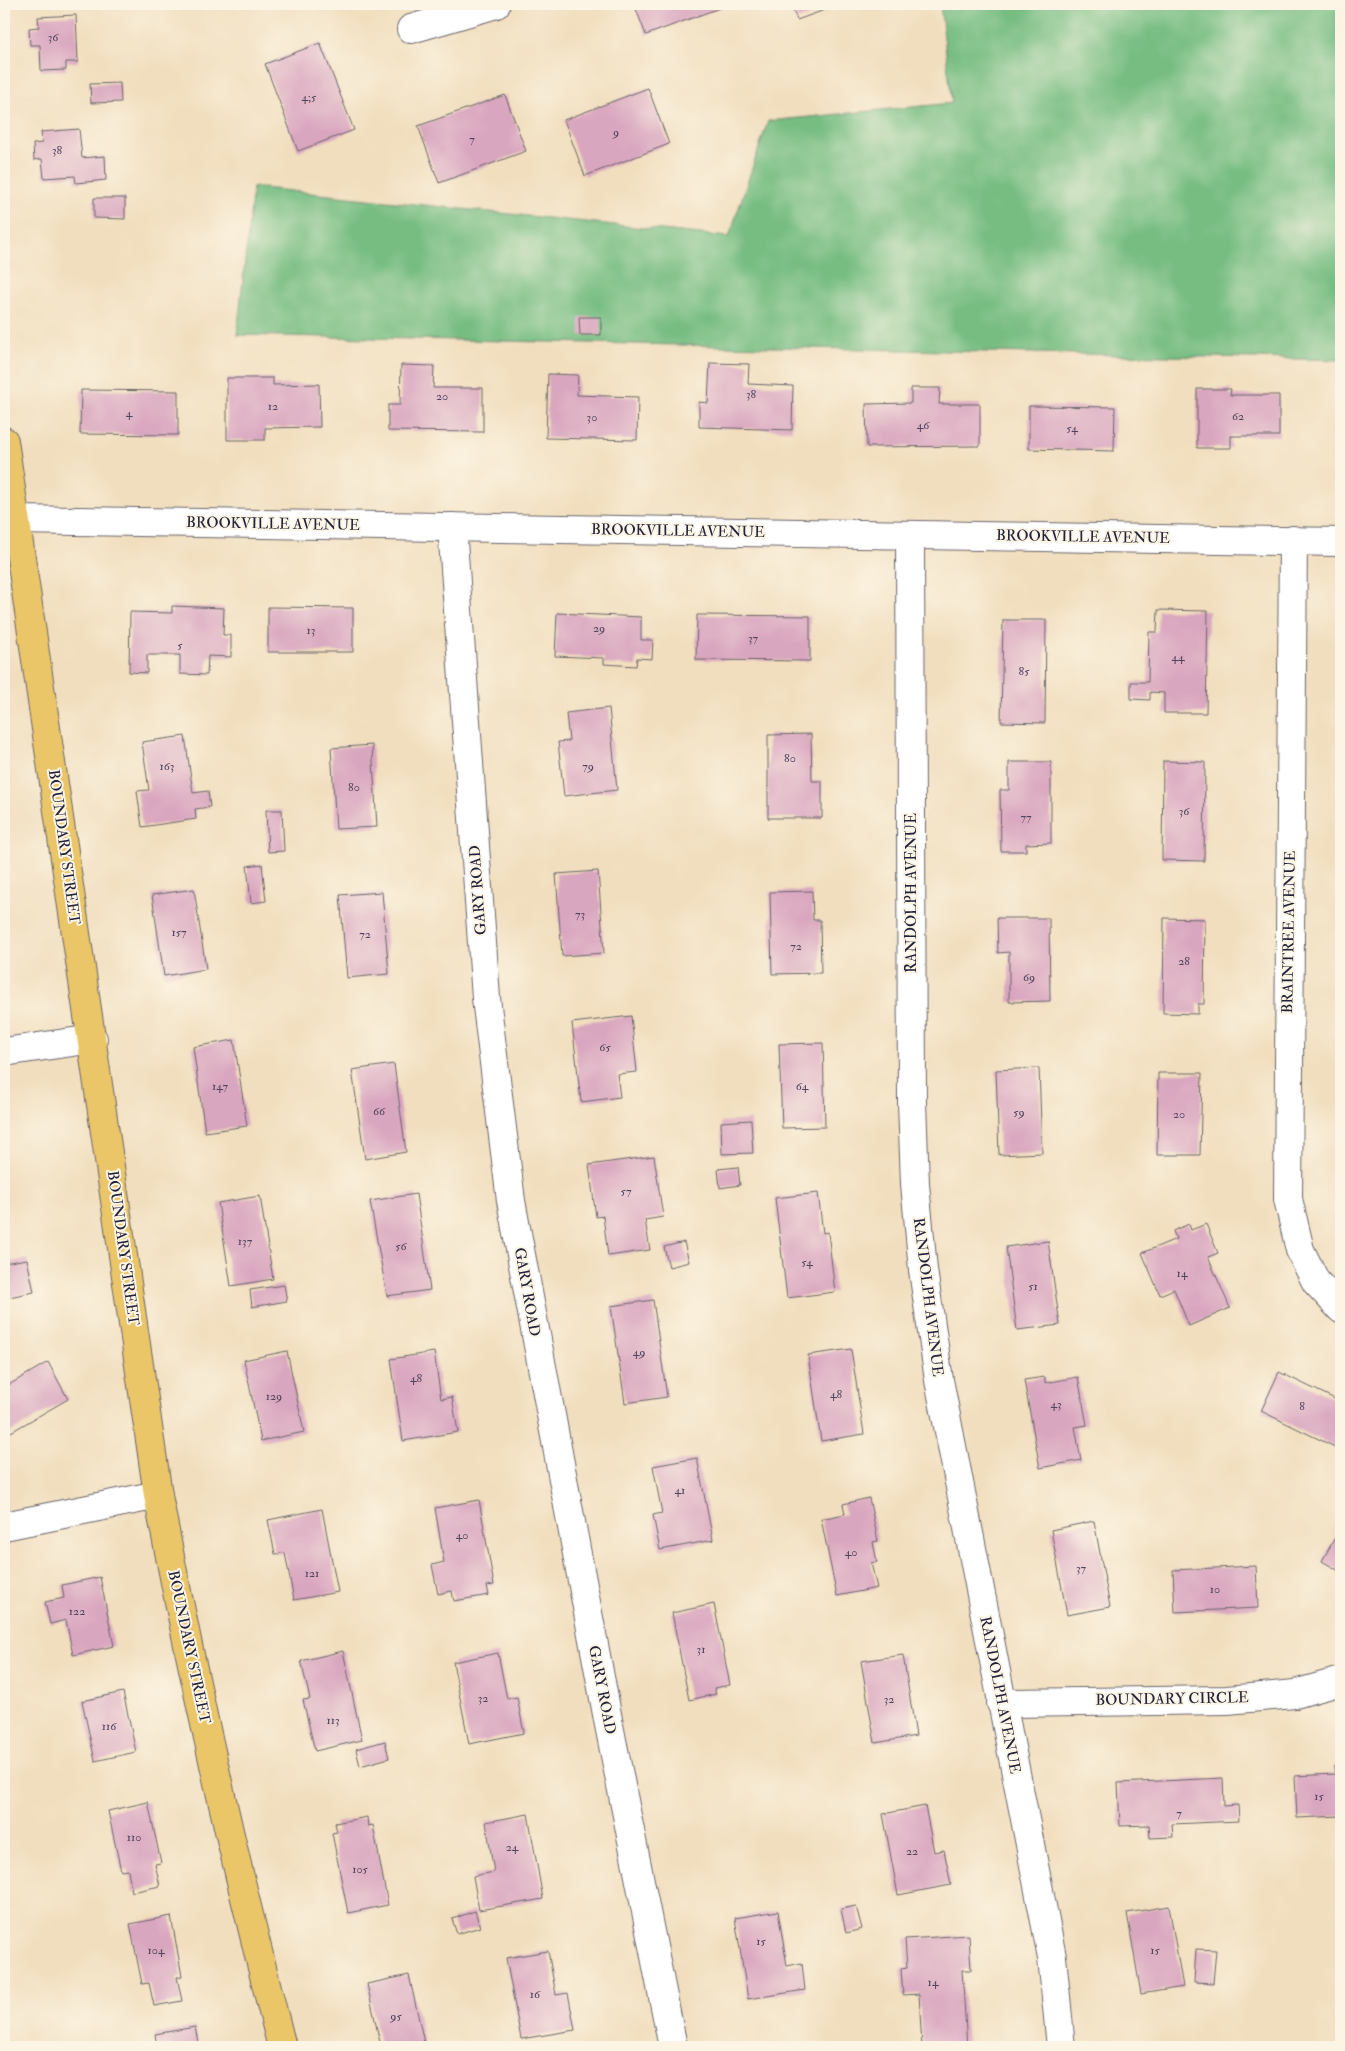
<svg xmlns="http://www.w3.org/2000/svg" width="1345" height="2051" viewBox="0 0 1345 2051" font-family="'IM FELL Double Pica',serif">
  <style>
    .forest { fill: #77bd82; stroke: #4c705e }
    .building { fill: #d9a6bf }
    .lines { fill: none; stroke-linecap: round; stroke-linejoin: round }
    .minor-casing { stroke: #6a6469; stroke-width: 30 }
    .major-casing { stroke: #6a6469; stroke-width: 30 }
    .minor { stroke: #fff; stroke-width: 28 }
    .major { stroke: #eac669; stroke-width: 28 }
    .labels { text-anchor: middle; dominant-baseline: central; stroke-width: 4; stroke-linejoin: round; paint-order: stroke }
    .number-label { font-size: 12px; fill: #50435c }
    .street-label { font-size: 15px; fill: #22223b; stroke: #fcf5e5 }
  </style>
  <rect width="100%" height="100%" fill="#fcf5e5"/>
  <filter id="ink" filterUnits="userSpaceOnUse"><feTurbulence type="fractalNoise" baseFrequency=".02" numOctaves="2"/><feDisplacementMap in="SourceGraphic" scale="10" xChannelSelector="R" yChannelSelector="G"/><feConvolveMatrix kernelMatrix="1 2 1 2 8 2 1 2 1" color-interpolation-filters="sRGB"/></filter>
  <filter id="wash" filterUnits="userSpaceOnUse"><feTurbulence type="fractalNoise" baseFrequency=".0096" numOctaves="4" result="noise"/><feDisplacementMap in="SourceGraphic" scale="20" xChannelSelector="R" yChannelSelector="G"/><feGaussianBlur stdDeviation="1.12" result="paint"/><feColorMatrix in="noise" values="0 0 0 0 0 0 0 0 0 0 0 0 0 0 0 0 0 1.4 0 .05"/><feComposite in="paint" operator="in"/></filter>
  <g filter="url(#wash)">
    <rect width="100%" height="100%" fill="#f1debe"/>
    <path class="forest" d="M 940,4 L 1341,4 L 1341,360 L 237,335 L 253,187 L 729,237 L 768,121 L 952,103 Z"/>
    <g id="blocks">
      <g class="building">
        <path d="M 634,4 L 730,4 L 646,35 Z"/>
        <path d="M 791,4 L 841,4 L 797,20 Z"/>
        <path d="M 76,15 L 78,62 L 66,62 L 66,70 L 41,71 L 40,45 L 30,45 L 29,28 L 39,27 L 38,17 Z"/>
        <path d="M 320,43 L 354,130 L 298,151 L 265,64 Z"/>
        <path d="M 120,83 L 121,102 L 91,103 L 90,84 Z"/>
        <path d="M 648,88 L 669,144 L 585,176 L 564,120 Z"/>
        <path d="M 505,95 L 526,151 L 439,183 L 418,126 Z"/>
        <path d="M 79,129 L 82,158 L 105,156 L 106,180 L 76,183 L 75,176 L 44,178 L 42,159 L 34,160 L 33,144 L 42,143 L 41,132 Z"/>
        <path d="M 94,198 L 125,198 L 125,219 L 94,218 Z"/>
        <path d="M 579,317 L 601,317 L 601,335 L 580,335 Z"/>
        <path d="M 710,363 L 749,364 L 748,384 L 793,386 L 792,430 L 699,427 L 699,402 L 708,403 Z"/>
        <path d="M 401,365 L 434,366 L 433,388 L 483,388 L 483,432 L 388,431 L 388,405 L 400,405 Z"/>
        <path d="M 548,374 L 578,375 L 577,395 L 638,397 L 637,440 L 546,438 Z"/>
        <path d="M 227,378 L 273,378 L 273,385 L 319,384 L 320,427 L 265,428 L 265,440 L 227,440 Z"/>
        <path d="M 911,388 L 940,388 L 939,404 L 980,404 L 980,446 L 867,447 L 866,404 L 911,403 Z"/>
        <path d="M 1197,389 L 1231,389 L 1230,395 L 1279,395 L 1279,436 L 1231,436 L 1231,448 L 1197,448 Z"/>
        <path d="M 81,390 L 178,391 L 178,435 L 80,434 Z"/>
        <path d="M 1029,406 L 1115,407 L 1114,451 L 1029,449 Z"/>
        <path d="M 172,606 L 224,608 L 223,635 L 231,635 L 231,657 L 208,656 L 207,675 L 180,674 L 180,655 L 147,655 L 147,673 L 129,672 L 130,612 L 172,613 Z"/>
        <path d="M 268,607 L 353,608 L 353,652 L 268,652 Z"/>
        <path d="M 1158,610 L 1208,611 L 1206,713 L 1164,713 L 1164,693 L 1150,692 L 1150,700 L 1131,699 L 1131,682 L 1148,682 L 1149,632 L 1157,632 Z"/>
        <path d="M 557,613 L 641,617 L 641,640 L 653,640 L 652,659 L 637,658 L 636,666 L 604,664 L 604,658 L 555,656 Z"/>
        <path d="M 697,615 L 810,616 L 810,661 L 696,660 Z"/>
        <path d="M 1003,620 L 1046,620 L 1045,723 L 1001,722 Z"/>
        <path d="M 609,708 L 617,790 L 564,796 L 558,742 L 569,741 L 566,713 Z"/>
        <path d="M 811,734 L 812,781 L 822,781 L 822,818 L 768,818 L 768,735 Z"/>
        <path d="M 185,736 L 193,793 L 208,791 L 210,807 L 195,809 L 196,819 L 142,827 L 137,791 L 149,790 L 142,742 Z"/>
        <path d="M 372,745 L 377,827 L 336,829 L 331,748 Z"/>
        <path d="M 1163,761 L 1205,762 L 1204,861 L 1162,860 Z"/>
        <path d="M 1009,762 L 1051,762 L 1051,843 L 1026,844 L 1026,851 L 1001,851 L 1000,790 L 1009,790 Z"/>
        <path d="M 266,810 L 282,810 L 284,851 L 268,852 Z"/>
        <path d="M 262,864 L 266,901 L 251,903 L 247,866 Z"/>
        <path d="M 598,871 L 604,953 L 562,956 L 556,874 Z"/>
        <path d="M 194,889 L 206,969 L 164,976 L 152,895 Z"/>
        <path d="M 812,891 L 813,920 L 820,920 L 821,973 L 772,974 L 770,892 Z"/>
        <path d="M 382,892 L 389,974 L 347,978 L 340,895 Z"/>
        <path d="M 997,918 L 1049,918 L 1050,1001 L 1009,1002 L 1009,952 L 998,953 Z"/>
        <path d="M 1164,918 L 1205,919 L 1204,1004 L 1198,1004 L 1198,1014 L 1163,1013 Z"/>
        <path d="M 631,1016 L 637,1072 L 617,1074 L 620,1097 L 581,1102 L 572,1023 Z"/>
        <path d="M 234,1040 L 247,1126 L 205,1132 L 193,1047 Z"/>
        <path d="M 823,1043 L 825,1127 L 782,1128 L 779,1044 Z"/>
        <path d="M 394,1064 L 406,1152 L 365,1159 L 352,1070 Z"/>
        <path d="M 1039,1068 L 1042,1153 L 999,1155 L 996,1070 Z"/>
        <path d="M 1158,1073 L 1202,1073 L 1200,1155 L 1157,1155 Z"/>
        <path d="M 751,1120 L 753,1153 L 722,1154 L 721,1122 Z"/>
        <path d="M 654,1156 L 663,1217 L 645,1220 L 650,1250 L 608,1256 L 603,1216 L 596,1217 L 589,1165 Z"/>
        <path d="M 738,1167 L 740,1185 L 720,1188 L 718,1169 Z"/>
        <path d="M 818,1193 L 823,1233 L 828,1232 L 835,1292 L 787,1298 L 775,1198 Z"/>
        <path d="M 416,1194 L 430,1290 L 387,1296 L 370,1201 Z"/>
        <path d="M 260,1196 L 273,1279 L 231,1286 L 218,1203 Z"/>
        <path d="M 1189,1224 L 1191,1230 L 1206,1224 L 1218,1253 L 1208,1257 L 1230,1308 L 1189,1326 L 1174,1289 L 1160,1295 L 1142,1253 L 1176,1239 L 1173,1231 Z"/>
        <path d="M 1048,1241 L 1060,1325 L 1017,1330 L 1006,1247 Z"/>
        <path d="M 684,1242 L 689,1262 L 669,1267 L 664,1247 Z"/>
        <path d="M 27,1259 L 34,1292 L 4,1298 L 4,1263 Z"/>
        <path d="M 284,1285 L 287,1301 L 252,1307 L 250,1290 Z"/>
        <path d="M 653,1300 L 667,1397 L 625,1403 L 611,1306 Z"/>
        <path d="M 851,1349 L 864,1434 L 821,1441 L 808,1355 Z"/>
        <path d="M 287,1351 L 304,1432 L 261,1441 L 244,1360 Z"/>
        <path d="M 434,1352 L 441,1399 L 452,1397 L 458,1432 L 403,1441 L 391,1359 Z"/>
        <path d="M 48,1362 L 68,1399 L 4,1436 L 4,1380 L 7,1386 Z"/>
        <path d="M 1279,1372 L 1341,1402 L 1341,1434 L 1335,1447 L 1261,1411 Z"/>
        <path d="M 1045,1377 L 1045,1383 L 1078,1377 L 1087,1425 L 1075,1427 L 1081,1460 L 1040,1468 L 1024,1380 Z"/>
        <path d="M 697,1458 L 713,1540 L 660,1550 L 653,1515 L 662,1513 L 653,1466 Z"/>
        <path d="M 869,1498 L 878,1541 L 873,1542 L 877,1562 L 871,1563 L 877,1588 L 837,1596 L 821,1519 L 845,1514 L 843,1504 Z"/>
        <path d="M 479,1500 L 494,1585 L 487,1586 L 489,1595 L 454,1601 L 452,1591 L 438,1594 L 432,1565 L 444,1562 L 435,1508 Z"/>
        <path d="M 322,1509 L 338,1592 L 294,1600 L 285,1553 L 275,1554 L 268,1520 Z"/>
        <path d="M 1094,1521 L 1110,1607 L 1067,1615 L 1051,1530 Z"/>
        <path d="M 1341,1527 L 1341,1572 L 1322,1561 Z"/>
        <path d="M 1256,1566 L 1258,1608 L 1175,1612 L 1173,1570 Z"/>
        <path d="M 100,1577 L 114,1646 L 73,1655 L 66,1620 L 50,1624 L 45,1602 L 64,1598 L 62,1585 Z"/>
        <path d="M 714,1604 L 730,1685 L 714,1688 L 716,1694 L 689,1700 L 672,1613 Z"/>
        <path d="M 343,1651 L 362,1740 L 315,1751 L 303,1700 L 310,1699 L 301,1661 Z"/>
        <path d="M 498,1653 L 507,1699 L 517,1697 L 524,1733 L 469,1744 L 453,1662 Z"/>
        <path d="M 903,1655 L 916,1736 L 875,1743 L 861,1661 Z"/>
        <path d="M 123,1692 L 136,1752 L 95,1761 L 82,1701 Z"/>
        <path d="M 385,1741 L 389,1758 L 360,1766 L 356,1749 Z"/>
        <path d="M 1341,1766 L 1341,1816 L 1297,1818 L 1295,1776 L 1335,1774 L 1334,1767 Z"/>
        <path d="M 1223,1778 L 1224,1806 L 1238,1805 L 1239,1821 L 1172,1824 L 1173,1837 L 1150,1838 L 1149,1825 L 1120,1826 L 1118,1783 Z"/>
        <path d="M 148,1802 L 161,1863 L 155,1864 L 160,1886 L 132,1892 L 128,1870 L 121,1871 L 108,1811 Z"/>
        <path d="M 925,1806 L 934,1852 L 944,1850 L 951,1885 L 898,1895 L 883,1814 Z"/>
        <path d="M 528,1814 L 543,1899 L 479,1910 L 473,1876 L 494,1872 L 486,1822 Z"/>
        <path d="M 367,1817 L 368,1826 L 373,1825 L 388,1905 L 348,1913 L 332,1833 L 337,1832 L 335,1823 Z"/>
        <path d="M 856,1906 L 862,1929 L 846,1933 L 841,1909 Z"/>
        <path d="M 1169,1906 L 1183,1987 L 1141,1994 L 1127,1913 Z"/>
        <path d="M 475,1911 L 480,1927 L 457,1934 L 452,1919 Z"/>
        <path d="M 778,1911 L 787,1966 L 802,1963 L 805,1990 L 748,1999 L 735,1918 Z"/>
        <path d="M 171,1916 L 182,1976 L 177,1977 L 182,2001 L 154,2006 L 149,1983 L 142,1984 L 130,1924 Z"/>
        <path d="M 969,1935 L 971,1970 L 962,1970 L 967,2047 L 922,2047 L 919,1994 L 903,1995 L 901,1969 L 907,1968 L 905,1939 Z"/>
        <path d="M 1196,1949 L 1216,1950 L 1213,1983 L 1194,1982 Z"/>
        <path d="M 548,1951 L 556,1995 L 568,1993 L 575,2030 L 521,2039 L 506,1958 Z"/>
        <path d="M 409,1975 L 425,2047 L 381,2047 L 367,1984 Z"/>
        <path d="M 195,2027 L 199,2047 L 157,2047 L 155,2034 Z"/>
      </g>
    </g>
  </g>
  <g filter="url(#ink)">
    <use href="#blocks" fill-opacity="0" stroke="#6a6469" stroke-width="1"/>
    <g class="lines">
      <g class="minor-casing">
        <g id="minor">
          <path d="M 411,29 L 496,4"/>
          <path d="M 15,520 L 1341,542"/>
          <path d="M 452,527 L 486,998 L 511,1201 L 609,1725 L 673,2047"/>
          <path d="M 910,535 L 912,1102 L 915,1184 L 923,1270 L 939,1380 L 1052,1957 L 1061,2047"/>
          <path d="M 1293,540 L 1288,1199 L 1300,1250 L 1316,1282 L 1341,1309"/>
          <path d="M 4,1052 L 93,1039"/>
          <path d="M 4,1526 L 158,1495"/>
          <path d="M 1001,1703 L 1227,1700 L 1295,1694 L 1341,1681"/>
        </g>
      </g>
      <g class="major-casing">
        <path id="major" d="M 4,441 L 158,1495 C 193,1680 235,1864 282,2047"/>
      </g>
      <use href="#minor" class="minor"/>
      <use href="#major" class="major"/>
    </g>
  </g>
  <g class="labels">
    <g class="number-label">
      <text x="53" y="37">36</text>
      <text x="309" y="97">4;5</text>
      <text x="616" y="132">9</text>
      <text x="472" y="139">7</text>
      <text x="57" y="150">38</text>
      <text x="751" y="394">38</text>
      <text x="442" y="396">20</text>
      <text x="273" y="406">12</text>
      <text x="129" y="413">4</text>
      <text x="1238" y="416">62</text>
      <text x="592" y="417">30</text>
      <text x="923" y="425">46</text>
      <text x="1072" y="428">54</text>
      <text x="599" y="628">29</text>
      <text x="311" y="630">13</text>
      <text x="753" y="638">37</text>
      <text x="180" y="645">5</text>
      <text x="1178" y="657">44</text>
      <text x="1024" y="671">85</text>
      <text x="790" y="758">80</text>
      <text x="167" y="766">163</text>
      <text x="588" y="766">79</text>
      <text x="354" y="787">80</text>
      <text x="1184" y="811">36</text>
      <text x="1026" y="817">77</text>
      <text x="580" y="914">73</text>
      <text x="179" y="932">157</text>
      <text x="365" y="934">72</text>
      <text x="796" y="946">72</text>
      <text x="1184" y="961">28</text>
      <text x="1029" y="977">69</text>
      <text x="605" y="1047">65</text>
      <text x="220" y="1086">147</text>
      <text x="802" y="1086">64</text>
      <text x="379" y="1111">66</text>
      <text x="1019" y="1112">59</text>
      <text x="1179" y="1114">20</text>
      <text x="626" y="1191">57</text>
      <text x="245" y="1241">137</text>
      <text x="401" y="1246">56</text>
      <text x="807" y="1262">54</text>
      <text x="1182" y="1273">14</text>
      <text x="1033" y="1286">51</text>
      <text x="639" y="1352">49</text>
      <text x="416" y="1378">48</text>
      <text x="836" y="1394">48</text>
      <text x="274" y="1396">129</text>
      <text x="1056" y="1404">43</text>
      <text x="1302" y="1406">8</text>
      <text x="680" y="1490">41</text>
      <text x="462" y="1535">40</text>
      <text x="851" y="1552">40</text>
      <text x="1081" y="1568">37</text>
      <text x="312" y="1573">121</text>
      <text x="1215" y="1589">10</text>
      <text x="77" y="1611">122</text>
      <text x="701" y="1649">31</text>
      <text x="483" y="1698">32</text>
      <text x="889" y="1699">32</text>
      <text x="333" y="1720">113</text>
      <text x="109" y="1726">116</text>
      <text x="1319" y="1796">15</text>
      <text x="1179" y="1813">7</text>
      <text x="134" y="1837">110</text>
      <text x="512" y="1847">24</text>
      <text x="912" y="1851">22</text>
      <text x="360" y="1869">105</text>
      <text x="761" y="1941">15</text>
      <text x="156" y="1950">104</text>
      <text x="1155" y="1950">15</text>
      <text x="933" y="1982">14</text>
      <text x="535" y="1994">16</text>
      <text x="396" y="2016">95</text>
    </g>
    <g class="street-label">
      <text transform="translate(273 524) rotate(1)">BROOKVILLE AVENUE</text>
      <text transform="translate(678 531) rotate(1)">BROOKVILLE AVENUE</text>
      <text transform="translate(1083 537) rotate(1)">BROOKVILLE AVENUE</text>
      <text transform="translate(64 847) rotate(82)">BOUNDARY STREET</text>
      <text transform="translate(478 890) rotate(-94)">GARY ROAD</text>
      <text transform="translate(911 893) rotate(-90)">RANDOLPH AVENUE</text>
      <text transform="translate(1289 932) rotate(-89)">BRAINTREE AVENUE</text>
      <text transform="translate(123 1248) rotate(82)">BOUNDARY STREET</text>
      <text transform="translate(527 1292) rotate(80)">GARY ROAD</text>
      <text transform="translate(928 1297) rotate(83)">RANDOLPH AVENUE</text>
      <text transform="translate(189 1647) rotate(78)">BOUNDARY STREET</text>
      <text transform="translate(602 1690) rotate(79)">GARY ROAD</text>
      <text transform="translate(1000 1695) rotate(79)">RANDOLPH AVENUE</text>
      <text transform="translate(1172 1699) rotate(-1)">BOUNDARY CIRCLE</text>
    </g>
  </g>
  <rect width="1345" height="2051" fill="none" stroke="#fcf5e5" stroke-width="20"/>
</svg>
